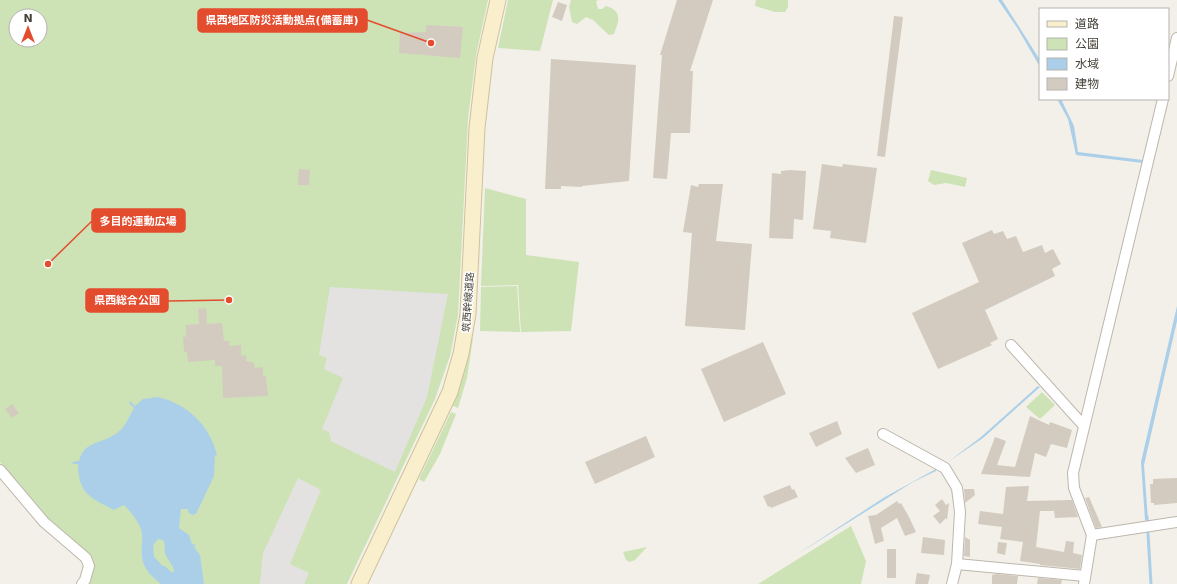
<svg xmlns="http://www.w3.org/2000/svg" width="1177" height="584" viewBox="0 0 1177 584" font-family="'DejaVu Sans','Noto Sans JP',sans-serif">
  <style>
    .green { fill: #cde3b5; fill-rule: evenodd }
    .parking { fill: #e4e2e0 }
    .water { fill: #abcfe9; fill-rule: evenodd }
    .lines { fill: none; stroke-linecap: round; stroke-linejoin: round }
    .stream { stroke: #abcfe9; stroke-width: 3 }
    .building { fill: #d3cbbf }
    .street-casing { stroke: #bdb7ac; stroke-width: 12 }
    .secondary-casing { stroke: #cec29c; stroke-width: 17 }
    .street { stroke: #fff; stroke-width: 10 }
    .secondary { stroke: #f9efcc; stroke-width: 15 }
    .labels { text-anchor: middle; dominant-baseline: central; stroke-width: 3; stroke-linejoin: round; paint-order: stroke }
    .street-label { font-size: 10px; fill: #454038; stroke: #fff }
    .leader { fill: none; stroke: #e44c2e; stroke-width: 1.5 }
    .callout-dot { fill: #e44c2e; stroke: #fff; stroke-width: 1.5 }
    .callout { fill: #e44c2e; stroke: #e44c2e; stroke-width: 1.5 }
    .callout-label { font-size: 11px; text-anchor: middle; font-weight: bold; fill: #fff }
  </style>
  <rect width="100%" height="100%" fill="#f2f0e8"/>
  <g class="green">
    <path d="M 0,0 L 488,0 L 476,55 L 468,119 L 458,315 L 450,356 L 435,399 L 347,584 L 86,584 L 94,567 L 93,560 L 85,551 L 42,515 L 0,462 ZM 16,16 L 40,16 L 40,40 L 16,40 Z"/>
    <path d="M 508,0 L 553,0 L 540,51 L 498,48 Z"/>
    <path d="M 571,0 L 599,0 L 596,1 L 598,9 L 602,9 L 606,6 C 623,11 619,21 614,34 L 609,35 L 593,20 L 586,17 L 577,24 L 572,22 L 569,7 Z"/>
    <path d="M 756,0 L 788,0 L 788,7 L 785,12 L 775,12 L 755,6 Z"/>
    <path d="M 931,170 L 967,178 L 965,187 L 946,183 L 934,185 L 928,181 Z"/>
    <path d="M 485,188 L 526,199 L 526,255 L 579,262 L 571,331 L 521,332 L 518,285 L 481,286 Z"/>
    <path d="M 517,286 L 520,332 L 480,331 L 481,287 Z"/>
    <path d="M 471,338 L 473,338 L 467,378 L 458,408 L 453,406 L 463,376 Z"/>
    <path d="M 1042,392 L 1055,405 L 1040,419 L 1026,407 Z"/>
    <path d="M 451,412 L 456,414 L 440,454 L 424,482 L 419,479 Z"/>
    <path d="M 851,526 L 866,561 L 861,584 L 758,584 Z"/>
    <path d="M 647,547 L 635,560 L 630,562 L 626,560 L 623,552 Z"/>
  </g>
  <g class="parking">
    <path d="M 330,287 L 448,294 L 427,397 L 395,472 L 331,441 L 329,432 L 322,429 L 343,378 L 324,369 L 327,358 L 319,355 Z"/>
    <path d="M 298,478 L 321,490 L 290,564 L 309,573 L 304,584 L 260,584 L 263,553 Z"/>
  </g>
  <g class="water">
    <path d="M 998,0 L 1002,0 L 1040,60 L 1040,67 L 1018,29 Z"/>
    <path d="M 1057,99 L 1061,99 L 1074,126 L 1078,152 L 1143,160 L 1143,163 L 1076,155 L 1068,119 Z"/>
    <path d="M 1177,306 L 1177,321 L 1144,465 L 1148,520 L 1145,520 L 1141,462 Z"/>
    <path d="M 1038,386 L 1040,387 L 983,438 L 948,462 L 981,437 Z"/>
    <path d="M 158,397 C 188,404 210,426 217,455 L 215,456 L 214,476 L 196,514 L 192,515 L 188,512 L 188,509 L 181,509 L 179,528 L 189,535 L 192,544 L 196,545 L 194,547 L 200,555 L 204,584 L 161,584 C 154,578 146,572 143,562 C 140,553 143,543 142,534 C 141,524 131,512 124,505 L 114,510 C 90,498 78,493 78,464 L 73,464 L 72,462 L 79,461 C 84,442 99,444 114,435 C 124,430 129,417 134,408 L 129,403 L 130,401 L 135,406 L 143,399 ZM 158,539 L 163,540 C 166,546 164,548 165,553 C 167,560 174,565 174,572 L 171,572 L 165,566 L 163,566 L 154,557 L 153,545 Z"/>
    <path d="M 936,469 L 936,471 L 913,482 L 796,555 L 885,497 Z"/>
  </g>
  <g class="lines">
    <path class="stream" d="M 1147,517 L 1151,584"/>
  </g>
  <g class="building">
    <path d="M 677,0 L 713,0 L 690,71 L 693,71 L 690,133 L 671,133 L 667,179 L 653,178 L 662,55 L 660,55 Z"/>
    <path d="M 558,2 L 567,5 L 562,21 L 552,17 Z"/>
    <path d="M 894,16 L 903,17 L 885,157 L 877,156 Z"/>
    <path d="M 426,25 L 463,27 L 460,58 L 399,53 L 400,33 L 426,32 Z"/>
    <path d="M 551,59 L 636,65 L 629,181 L 582,186 L 582,187 L 561,186 L 561,189 L 545,189 Z"/>
    <path d="M 822,164 L 842,167 L 843,164 L 877,168 L 866,243 L 830,238 L 831,231 L 813,229 Z"/>
    <path d="M 299,169 L 310,170 L 309,185 L 298,185 Z"/>
    <path d="M 790,170 L 806,171 L 803,220 L 794,219 L 793,239 L 769,238 L 772,173 L 781,174 L 781,171 Z"/>
    <path d="M 699,184 L 723,184 L 716,241 L 752,244 L 745,330 L 685,326 L 692,233 L 683,232 L 691,185 L 698,187 Z"/>
    <path d="M 992,230 L 994,234 L 1003,231 L 1007,239 L 1016,236 L 1023,252 L 1042,245 L 1045,253 L 1053,249 L 1061,264 L 1052,269 L 1055,276 L 985,310 L 998,339 L 990,343 L 992,345 L 938,369 L 912,313 L 979,282 L 962,243 Z"/>
    <path d="M 206,308 L 207,324 L 222,323 L 224,341 L 229,341 L 229,346 L 241,345 L 241,356 L 246,355 L 246,361 L 254,363 L 255,368 L 263,367 L 263,376 L 266,376 L 268,396 L 223,398 L 222,366 L 215,366 L 215,360 L 188,362 L 187,352 L 184,352 L 183,336 L 186,337 L 186,325 L 199,324 L 198,309 Z"/>
    <path d="M 763,342 L 786,394 L 724,422 L 701,369 Z"/>
    <path d="M 12,404 L 19,413 L 12,418 L 5,409 Z"/>
    <path d="M 1030,416 L 1049,425 L 1050,422 L 1072,430 L 1067,448 L 1051,444 L 1046,457 L 1035,453 L 1030,477 L 981,474 L 995,437 L 1006,441 L 997,465 L 1015,467 Z"/>
    <path d="M 837,421 L 842,434 L 816,447 L 809,433 Z"/>
    <path d="M 646,436 L 655,457 L 595,484 L 585,462 Z"/>
    <path d="M 868,448 L 875,465 L 856,473 L 845,458 Z"/>
    <path d="M 1177,478 L 1177,503 L 1154,505 L 1154,503 L 1151,503 L 1150,484 L 1153,484 L 1153,479 Z"/>
    <path d="M 790,485 L 792,490 L 794,489 L 798,497 L 771,508 L 770,506 L 768,507 L 763,496 Z"/>
    <path d="M 1029,486 L 1027,501 L 1072,500 L 1078,517 L 1055,518 L 1054,511 L 1040,511 L 1036,547 L 1064,552 L 1066,541 L 1074,542 L 1073,553 L 1082,555 L 1080,569 L 1040,565 L 1040,564 L 1020,561 L 1023,542 L 1000,539 L 1002,527 L 978,524 L 980,511 L 1003,514 L 1006,487 Z"/>
    <path d="M 964,489 L 974,489 L 975,495 L 965,503 Z"/>
    <path d="M 1089,497 L 1102,527 L 1096,528 L 1085,498 Z"/>
    <path d="M 942,499 L 946,505 L 949,503 L 947,520 L 946,518 L 940,524 L 933,516 L 940,511 L 935,505 Z"/>
    <path d="M 897,501 L 899,504 L 901,503 L 909,517 L 916,532 L 905,536 L 897,518 L 881,528 L 884,541 L 875,544 L 868,516 L 876,515 Z"/>
    <path d="M 923,537 L 945,540 L 944,555 L 921,553 Z"/>
    <path d="M 965,537 L 970,540 L 970,557 L 964,556 Z"/>
    <path d="M 998,542 L 1007,543 L 1005,555 L 997,553 Z"/>
    <rect x="887" y="549" width="9" height="29"/>
    <path d="M 917,573 L 930,575 L 928,584 L 915,584 Z"/>
    <path d="M 996,574 L 1018,576 L 1017,584 L 992,584 L 992,575 Z"/>
    <path d="M 1038,578 L 1062,580 L 1061,584 L 1037,584 Z"/>
  </g>
  <g class="lines">
    <g class="street-casing">
      <g id="street">
        <path d="M 1168,76 L 1177,38"/>
        <path d="M 1011,345 L 1084,426"/>
        <path d="M 883,434 L 945,468 L 957,488 L 960,512 L 957,564 L 952,584"/>
        <path d="M 0,470 L 44,522 L 86,558 L 89,566 L 85,580 L 82,584"/>
        <path d="M 1092,535 L 1177,522"/>
        <path d="M 957,564 L 1085,576"/>
        <path d="M 1084,584 L 1092,535 L 1074,488 L 1073,473 L 1163,99"/>
      </g>
    </g>
    <g class="secondary-casing">
      <path id="secondary" d="M 359,584 L 450,392 L 461,354 L 468,314 L 477,128 L 485,58 L 498,0"/>
    </g>
    <use href="#street" class="street"/>
    <use href="#secondary" class="secondary"/>
  </g>
  <g class="labels">
    <g class="street-label">
      <text transform="translate(468 302) rotate(-86)">筑西幹線道路</text>
    </g>
  </g>
  <path class="leader" d="M431 43L367 20M48 264L92 221M229 300L168 301"/>
  <g class="callout-dot">
    <circle cx="431" cy="43" r="4"/>
    <circle cx="48" cy="264" r="4"/>
    <circle cx="229" cy="300" r="4"/>
  </g>
  <g class="callout">
    <rect x="198" y="9" width="169" height="23" rx="4"/>
    <rect x="92" y="209" width="93" height="23" rx="4"/>
    <rect x="86" y="289" width="82" height="23" rx="4"/>
  </g>
  <g class="callout-label">
    <text x="282" y="24">県西地区防災活動拠点(備蓄庫)</text>
    <text x="138" y="225">多目的運動広場</text>
    <text x="127" y="304">県西総合公園</text>
  </g>
  <rect x="1039" y="8" width="130" height="92" fill="#ffffff" stroke="#b5b3af"/>
  <rect x="1047" y="21" width="20" height="6" fill="#f9efcc" stroke="#b5b3af"/>
  <text x="1075" y="28" font-size="12" fill="#454038">道路</text>
  <rect x="1047" y="38" width="20" height="12" fill="#cde3b5" stroke="#b5b3af"/>
  <text x="1075" y="48" font-size="12" fill="#454038">公園</text>
  <rect x="1047" y="58" width="20" height="12" fill="#abcfe9" stroke="#b5b3af"/>
  <text x="1075" y="68" font-size="12" fill="#454038">水域</text>
  <rect x="1047" y="78" width="20" height="12" fill="#d3cbbf" stroke="#b5b3af"/>
  <text x="1075" y="88" font-size="12" fill="#454038">建物</text>
  <g transform="translate(28 28)"><circle r="19" fill="#ffffff" stroke="#b5b3af"/>
  <path d="M0-3L7 15L0 10L-7 15Z" fill="#e44c2e"/>
  <text y="-6" font-size="11" font-weight="bold" text-anchor="middle" fill="#454038">N</text>
  </g>
</svg>
